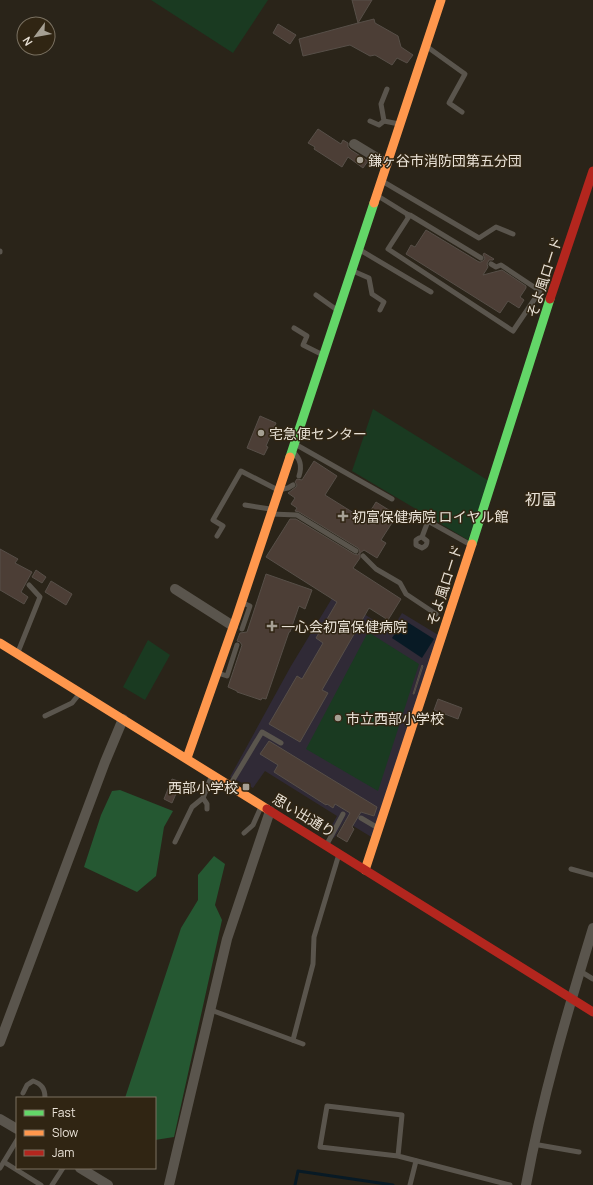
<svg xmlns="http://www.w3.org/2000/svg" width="593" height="1185" viewBox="0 0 593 1185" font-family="Manrope,'Noto Sans JP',sans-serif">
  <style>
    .education { fill: #302a36 }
    .green { fill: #1a3a21 }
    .forest { fill: #255832 }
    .water { fill: #081a25 }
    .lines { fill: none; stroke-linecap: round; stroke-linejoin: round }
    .stream { stroke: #081a25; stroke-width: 3 }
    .building { fill: #4c3e36; stroke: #574f48 }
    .lane { stroke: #5a554d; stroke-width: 5 }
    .street { stroke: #5a554d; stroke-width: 10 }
    .fast { stroke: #63d668; stroke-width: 9 }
    .slow { stroke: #ff974d; stroke-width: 9 }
    .jam { stroke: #b3261e; stroke-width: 9 }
    .poi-dot { fill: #a6a094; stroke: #302513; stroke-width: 1.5 }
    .labels { text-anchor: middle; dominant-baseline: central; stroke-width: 3; stroke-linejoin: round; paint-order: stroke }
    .poi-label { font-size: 14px; fill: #e9e2d7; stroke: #302513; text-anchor: start }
    .street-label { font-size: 14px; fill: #e9e2d7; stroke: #302513 }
    .quarter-label { font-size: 16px; fill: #e9e2d7; stroke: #302513 }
  </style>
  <rect width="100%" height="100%" fill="#2a2419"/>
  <path class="education" d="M 334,595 L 391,631 L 402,613 L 440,636 L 373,838 L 345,821 L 334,838 L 327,834 L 337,816 L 265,771 L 253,788 L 230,777 L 291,666 Z"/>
  <g class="green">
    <path d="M 151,0 L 268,0 L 233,53 Z"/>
    <path d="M 373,409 L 489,481 L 468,540 L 352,471 Z"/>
    <path d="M 368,632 L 419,664 L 378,791 L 306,749 Z"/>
    <path d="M 148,640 L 170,655 L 145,700 L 123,687 Z"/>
  </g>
  <g class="forest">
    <path d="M 120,790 L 173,811 L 164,827 L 156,876 L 137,892 L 84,867 L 101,815 L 112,791 Z"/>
    <path d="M 214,856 L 225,864 L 215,905 L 222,920 L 174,1137 L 155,1140 L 155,1098 L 125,1098 L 181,928 L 198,900 L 198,875 Z"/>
  </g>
  <path class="water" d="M 404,620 L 434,639 L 422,658 L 392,638 Z"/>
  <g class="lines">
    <path class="stream" d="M 295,1185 L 298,1171 L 393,1185"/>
  </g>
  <g class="building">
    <path d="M 352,0 L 372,0 L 358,23 L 374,19 L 375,23 L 398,36 L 401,47 L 413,55 L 407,63 L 397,58 L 392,65 L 375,55 L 370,56 L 350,45 L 303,56 L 299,39 L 358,23 Z"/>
    <path d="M 278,24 L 296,35 L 290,44 L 273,33 Z"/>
    <path d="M 318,129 L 341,144 L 343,140 L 348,143 L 348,147 L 351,150 L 368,161 L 363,168 L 348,157 L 342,167 L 314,149 L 315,147 L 308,143 Z"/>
    <path d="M 426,230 L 479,262 L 481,262 L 484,260 L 485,258 L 483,255 L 484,253 L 494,259 L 493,260 L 489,260 L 487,264 L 488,267 L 483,275 L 502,270 L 526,286 L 526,288 L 520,297 L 524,300 L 519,308 L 508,301 L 500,313 L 406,254 L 411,245 L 415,247 Z"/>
    <path d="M 260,416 L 276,423 L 266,446 L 268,447 L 264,455 L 247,448 Z"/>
    <path d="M 314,461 L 337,476 L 325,495 L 365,520 L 376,502 L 397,515 L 381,540 L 386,543 L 377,558 L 364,550 L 360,553 L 360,558 L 353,568 L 401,599 L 388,620 L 369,608 L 322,690 L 328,693 L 300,742 L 269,724 L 297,676 L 302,679 L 323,643 L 316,638 L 337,602 L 266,557 L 290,519 L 296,519 L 354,554 L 358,555 L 360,551 L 358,548 L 299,512 L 295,511 L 297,508 L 291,504 L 295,498 L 288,493 L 296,487 L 297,485 L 295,482 L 297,479 L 302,480 Z"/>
    <path d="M 0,549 L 18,559 L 15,563 L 32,572 L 21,592 L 28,597 L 24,604 L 0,590 Z"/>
    <path d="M 36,570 L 46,577 L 42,583 L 32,577 Z"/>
    <path d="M 266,574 L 312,590 L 305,609 L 299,606 L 290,632 L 289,632 L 266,699 L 262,698 L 261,700 L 237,692 L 237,691 L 228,687 L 242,645 L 240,642 L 237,641 L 240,633 L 247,632 Z"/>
    <path d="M 51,581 L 72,594 L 66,605 L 45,592 Z"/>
    <path d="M 422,665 L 423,666 L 414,694 L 413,694 Z"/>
    <path d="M 438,699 L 462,708 L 458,719 L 434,710 Z"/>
    <path d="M 269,741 L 377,807 L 374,816 L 361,812 L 352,827 L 354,829 L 347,842 L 337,836 L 350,813 L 335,804 L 333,808 L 327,804 L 326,805 L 274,772 L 278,765 L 260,754 Z"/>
    <path d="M 172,779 L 181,782 L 172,803 L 164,799 Z"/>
  </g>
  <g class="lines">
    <g class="lane">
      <path d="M 426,46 L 465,74 L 449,103 L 462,112"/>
      <path d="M 370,121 L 379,125 L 384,121 L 381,104 L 387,89"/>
      <path d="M 384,121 L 399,124"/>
      <path d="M 382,181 L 479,238 L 496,227 L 513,234"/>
      <path d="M 378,196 L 407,214"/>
      <path d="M 360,250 L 431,292"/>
      <path d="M 0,251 L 0,252"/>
      <path d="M 481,258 L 410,215 L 407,214 L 408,218 L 388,249 L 513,331 L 540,291 L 501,265 L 496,267 L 491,264"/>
      <path d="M 353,271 L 369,278 L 372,294 L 384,302 L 380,310"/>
      <path d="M 316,295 L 337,310"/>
      <path d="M 294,328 L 307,336 L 303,345 L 323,355"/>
      <path d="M 295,444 L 392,499"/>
      <path d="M 293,452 C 301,459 302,467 299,476"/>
      <path d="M 245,505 L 270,509"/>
      <path d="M 271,514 L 297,515 L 356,551"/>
      <path d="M 217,536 L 223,526 L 213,520 L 241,471 L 278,490 L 288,488 L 293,485"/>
      <path d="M 422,537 L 427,541 C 427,545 426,546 422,548 L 416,545 L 416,540 L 419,538 L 422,537 L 428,521 L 471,545"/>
      <path d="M 363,556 L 376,569 L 400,583 L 406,594 L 436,614"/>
      <path d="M 242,629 L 250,606 L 243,603"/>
      <path d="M 18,652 L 40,597 L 29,585"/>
      <path d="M 218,673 L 227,676 L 237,645"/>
      <path d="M 45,716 L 72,703 L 80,693"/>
      <path d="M 230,785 L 262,732 L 281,743"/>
      <path d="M 203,798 L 207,804 L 207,809"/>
      <path d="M 361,818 L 378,828"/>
      <path d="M 244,833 L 253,825 L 261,807"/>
      <path d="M 175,842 L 192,807 L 203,798 L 212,775"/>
      <path d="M 327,844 L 343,814"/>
      <path d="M 571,869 L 593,875"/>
      <path d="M 580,971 L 593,979"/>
      <path d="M 211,1010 L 303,1044"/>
      <path d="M 293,1040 L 313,964 L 314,937 L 339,854"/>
      <path d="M 23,1093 L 27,1085 L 33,1081 C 42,1084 45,1089 45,1098"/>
      <path d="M 533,1144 L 579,1152"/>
      <path d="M 398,1156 L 402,1115 L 327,1106 L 320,1147 L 398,1156 L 510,1185"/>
      <path d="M 4,1162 L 41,1185"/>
      <path d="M 0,1168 L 17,1140"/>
      <path d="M 52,1185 L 63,1168"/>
      <path d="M 410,1185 L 416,1161"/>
    </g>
    <g class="street">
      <path d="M 354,144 L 387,164"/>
      <path d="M 175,589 L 233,626"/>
      <path d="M 0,1042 L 105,762 L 123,719"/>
      <path d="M 0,1119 L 17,1129"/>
      <path d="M 80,1168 L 108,1185"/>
      <path d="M 169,1185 L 227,939 L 270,811"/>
      <path d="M 526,1185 C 542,1098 567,1013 593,928"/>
    </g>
    <g class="fast">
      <path d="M 290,457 L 374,203"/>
      <path d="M 472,544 L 550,299"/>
    </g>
    <g class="slow">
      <path d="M 374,203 L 441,0"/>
      <path d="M 0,643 L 267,809"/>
      <path d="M 187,758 L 237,616 L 290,457"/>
      <path d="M 365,870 L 472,544"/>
    </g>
    <g class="jam">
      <path d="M 550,299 L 593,171"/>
      <path d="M 267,809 L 593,1012"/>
    </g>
  </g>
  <g class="poi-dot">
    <circle cx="360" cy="160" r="4"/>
    <circle cx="261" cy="433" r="4"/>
    <path d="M341 510h4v4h4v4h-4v4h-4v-4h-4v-4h4z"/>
    <path d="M270 620h4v4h4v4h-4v4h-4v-4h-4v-4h4z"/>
    <circle cx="338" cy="718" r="4"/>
    <rect x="242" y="783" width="8" height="8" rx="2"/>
  </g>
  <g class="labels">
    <g class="poi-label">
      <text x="368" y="160">鎌ヶ谷市消防団第五分団</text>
      <text x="269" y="433">宅急便センター</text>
      <text x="352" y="516">初富保健病院 ロイヤル館</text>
      <text x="281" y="626">一心会初富保健病院</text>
      <text x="346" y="718">市立西部小学校</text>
      <text x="238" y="787" text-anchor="end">西部小学校</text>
    </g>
    <g class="street-label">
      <text transform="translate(544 277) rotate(-72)">そよ風ロード</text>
      <text transform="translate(444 585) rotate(-72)">そよ風ロード</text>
      <text transform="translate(304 815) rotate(31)">思い出通り</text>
    </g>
    <g class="quarter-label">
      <text x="541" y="499">初富</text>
    </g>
  </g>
  <rect x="16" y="1097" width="140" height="72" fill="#302513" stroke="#7a7161"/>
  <rect x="24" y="1110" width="20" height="6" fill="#63d668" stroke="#7a7161"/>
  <text x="52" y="1117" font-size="12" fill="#e9e2d7">Fast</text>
  <rect x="24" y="1130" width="20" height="6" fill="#ff974d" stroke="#7a7161"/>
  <text x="52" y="1137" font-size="12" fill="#e9e2d7">Slow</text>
  <rect x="24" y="1150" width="20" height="6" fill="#b3261e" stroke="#7a7161"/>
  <text x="52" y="1157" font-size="12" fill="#e9e2d7">Jam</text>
  <g transform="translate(36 36) rotate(238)"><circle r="19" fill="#302513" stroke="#7a7161"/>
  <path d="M0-3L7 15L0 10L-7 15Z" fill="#a6a094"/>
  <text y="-6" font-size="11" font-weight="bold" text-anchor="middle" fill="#e9e2d7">N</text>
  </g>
</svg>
